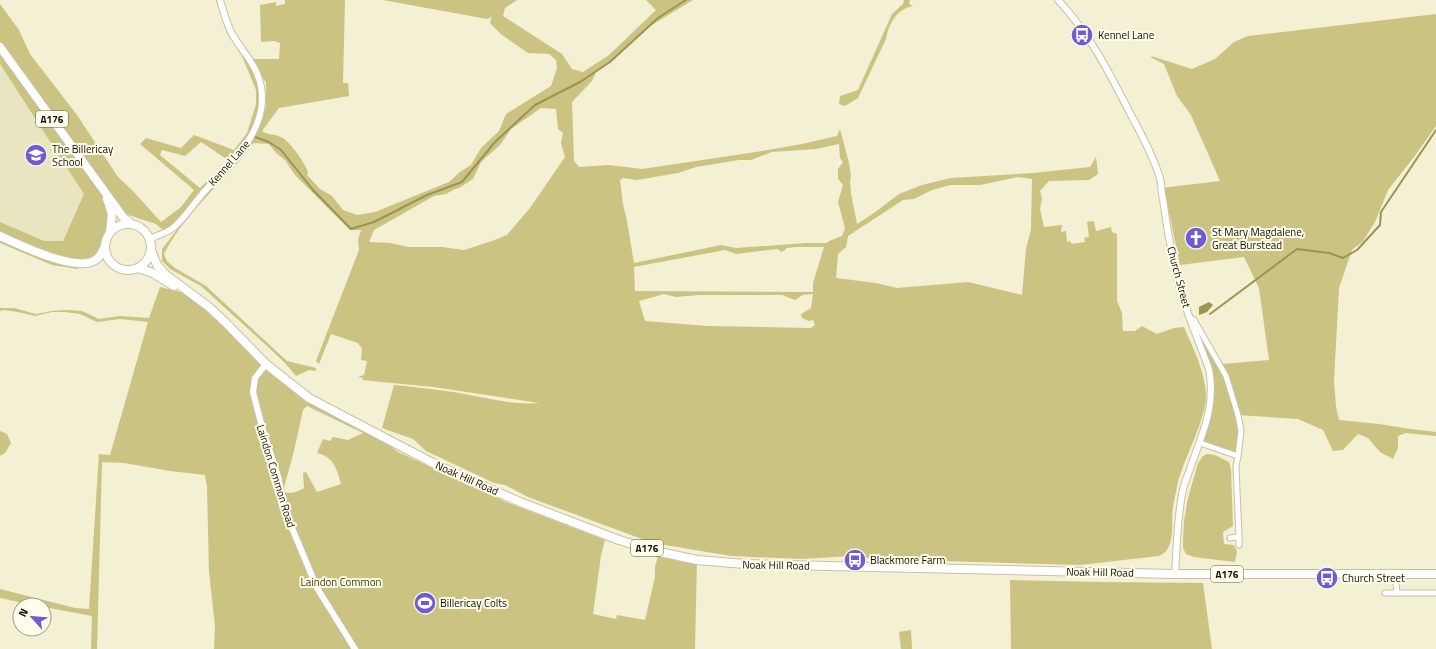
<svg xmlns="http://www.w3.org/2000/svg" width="1436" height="649" viewBox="0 0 1436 649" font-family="'Titillium Web',sans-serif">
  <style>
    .built { fill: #e8e5c0 }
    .green { fill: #cac382; fill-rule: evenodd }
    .water { fill: #9b9453 }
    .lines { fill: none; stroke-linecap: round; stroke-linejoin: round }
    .stream { stroke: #9b9453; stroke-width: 2 }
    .minor-casing { stroke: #c5c3a7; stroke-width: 7 }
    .tertiary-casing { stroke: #c5c3a7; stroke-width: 8 }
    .primary-casing { stroke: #c5c3a7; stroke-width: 10 }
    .minor { stroke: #fff; stroke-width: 5 }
    .tertiary { stroke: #fff; stroke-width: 6 }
    .primary { stroke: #fff; stroke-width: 8 }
    .labels { text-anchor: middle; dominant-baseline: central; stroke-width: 4; stroke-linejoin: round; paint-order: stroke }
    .shield { fill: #fefdeb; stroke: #5a584c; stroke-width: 1 }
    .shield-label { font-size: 10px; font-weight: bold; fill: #131208 }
    .poi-label { font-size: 11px; fill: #131208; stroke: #fefdeb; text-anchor: start }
    .street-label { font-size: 11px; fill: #131208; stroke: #fefdeb }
    .park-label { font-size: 11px; fill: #413b05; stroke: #fefdeb }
  </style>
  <rect width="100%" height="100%" fill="#f3f0d3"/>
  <path class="built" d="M 0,59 L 97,192 L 70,252 L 0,228 Z"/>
  <g class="green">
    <path d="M 216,0 L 220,0 C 223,11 226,22 231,32 C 239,47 251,61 257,77 C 272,111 252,137 231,162 L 201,142 L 185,156 L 162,150 L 160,155 L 200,188 L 214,174 L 217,177 L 174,228 L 165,232 L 156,224 L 119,212 L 105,192 L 112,214 L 110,232 L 105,240 L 104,248 L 95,260 L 86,263 L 75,263 L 78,269 L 52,265 L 0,243 L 0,236 L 46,255 L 74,262 L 72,258 L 49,255 L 0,231 L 0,222 L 44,241 L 63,241 L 84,194 L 0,64 L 0,51 L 49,122 L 80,162 L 101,194 L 104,190 L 0,47 L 0,4 L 19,30 L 30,54 L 77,115 L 118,177 L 132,190 L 161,222 L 181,207 L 194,190 L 140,144 L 146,138 L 181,148 L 194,135 L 234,150 L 247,133 L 256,104 L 256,90 L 242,56 L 227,33 Z"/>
    <path d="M 285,0 L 345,0 L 343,83 L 348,83 L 349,96 L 279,108 L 262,131 C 268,135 274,134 281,137 C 289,140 305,163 308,172 L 307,175 L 320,189 L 332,196 L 343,210 L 357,215 L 375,212 L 449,182 L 460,172 L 471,165 L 481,148 L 499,131 L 506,114 L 551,86 L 557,68 L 556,60 L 549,54 L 528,53 L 502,35 L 490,23 L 492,17 L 487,19 L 383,0 L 517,0 L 505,8 L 503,16 L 562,54 L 572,69 L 583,72 L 609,55 L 656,10 L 646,0 L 693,0 L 647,28 L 610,62 L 596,72 L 592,81 L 572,102 L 574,161 L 579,167 L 609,165 L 642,169 L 756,152 L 802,144 L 837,136 L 840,129 L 849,163 L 851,176 L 850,181 L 851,193 L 857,224 L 874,213 L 899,194 L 922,185 L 951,178 L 1033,173 L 1090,167 L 1096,157 L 1098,174 L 1089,180 L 1049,181 L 1040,191 L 1042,199 L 1040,209 L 1044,227 L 1062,225 L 1061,232 L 1066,231 L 1067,242 L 1070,241 L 1072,244 L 1085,242 L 1084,238 L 1089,237 L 1087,222 L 1094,221 L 1096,231 L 1111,227 L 1112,232 L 1117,234 L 1117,301 L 1122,313 L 1123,331 L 1135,331 L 1142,326 L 1157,334 L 1174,328 L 1184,327 C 1193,348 1204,369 1206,393 C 1207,420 1183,458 1177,486 C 1176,493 1174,500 1173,507 C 1171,519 1175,541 1166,551 C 1164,553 1161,555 1159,556 L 1080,565 L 875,559 L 852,556 L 801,559 L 731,556 L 653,543 L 528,497 L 505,485 L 494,483 L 426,451 L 413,439 L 382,428 L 394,385 C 414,387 433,389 453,392 C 481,396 510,406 539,403 L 433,387 L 362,380 L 363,378 L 358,377 L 364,375 L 367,361 L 361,360 L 362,349 L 358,343 L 331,334 L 319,364 L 316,361 L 359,250 L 358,240 L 361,230 L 350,230 L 295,175 L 285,160 L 276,153 L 269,144 L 254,143 C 226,180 186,211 164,254 L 167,261 L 175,268 L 206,286 L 287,361 L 316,368 L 316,371 L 309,370 L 296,376 L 285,363 L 266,345 L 201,286 L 170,269 L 162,261 L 162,249 L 202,198 L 246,150 L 253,140 L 266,107 L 266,83 L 260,73 L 249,59 L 279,59 L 280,43 L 274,41 L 261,42 L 260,5 L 276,2 L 276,6 L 285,4 ZM 541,108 L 556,109 L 558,129 L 563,133 L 561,143 L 565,157 L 530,208 L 507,235 L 492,241 L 464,250 L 442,247 L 408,247 L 390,243 L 369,242 L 374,230 L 434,196 L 446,194 L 455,189 L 459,188 L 473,179 L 481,162 L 500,145 L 511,129 ZM 839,144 L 840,158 L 843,162 L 838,169 L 838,179 L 843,185 L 838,202 L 845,228 L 842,236 L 829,241 L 827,243 L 806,243 L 736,248 L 721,245 L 634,263 L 627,221 L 623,204 L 620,180 L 623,178 L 637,180 L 678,173 L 696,167 L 739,160 L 751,160 L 772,152 L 816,149 ZM 1018,177 L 1032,179 L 1031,229 L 1026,249 L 1022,295 L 968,282 L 897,288 L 876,283 L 836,278 L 838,254 L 846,247 L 848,236 L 903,200 L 914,199 L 932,190 L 950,185 L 980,185 ZM 796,247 L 824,247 L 813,283 L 813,292 L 635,291 L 634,267 L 725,250 L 736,254 L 777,249 L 782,252 L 787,248 ZM 664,294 L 676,297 L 699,295 L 782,295 L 795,300 L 803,295 L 813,294 L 811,308 L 801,314 L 802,318 L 809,321 L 813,320 L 815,325 L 811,328 L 707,326 L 645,321 L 639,301 Z"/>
    <path d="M 904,0 L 910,0 L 909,4 L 913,6 C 897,9 889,23 886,39 L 858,98 L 845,106 L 839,104 L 840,96 L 858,90 L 892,14 L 903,4 Z"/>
    <path d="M 1436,14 L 1436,126 L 1414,157 L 1388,190 L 1375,222 L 1363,241 L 1352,250 L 1339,288 L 1334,380 L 1336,407 L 1339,420 L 1379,424 L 1410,429 L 1436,432 L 1436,436 L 1406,433 L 1398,436 L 1398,448 L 1393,459 L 1380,452 L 1368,438 L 1358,434 L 1343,450 L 1333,451 L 1323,430 L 1298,419 L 1238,415 L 1241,431 L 1238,456 L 1200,443 L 1212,382 L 1190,318 L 1222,364 L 1269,360 L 1259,288 L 1244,257 L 1180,265 L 1166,198 L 1161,188 L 1220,181 L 1191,115 L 1177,96 L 1164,64 L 1152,58 L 1151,56 L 1192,69 L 1215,59 L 1234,42 L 1248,36 Z"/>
    <path d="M 160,287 L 189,294 L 266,364 L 337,417 L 384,441 L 398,452 L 506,502 L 605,540 L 601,555 L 593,614 L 616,619 L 617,615 L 645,620 L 655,577 L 655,567 L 659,552 L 697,560 L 695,649 L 214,649 L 215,626 L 209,572 L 207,487 L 205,475 L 170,471 L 124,463 L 102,462 L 97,649 L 91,649 L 92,616 L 44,607 L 44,605 L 33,605 L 0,598 L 0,589 L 75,608 L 89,609 L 99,454 L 110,455 L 148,322 L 120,319 L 97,322 L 80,314 L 65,312 L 52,312 L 35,316 L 18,312 L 4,310 L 0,311 L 0,308 L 14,308 L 36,314 L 52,311 L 66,310 L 82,311 L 99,319 L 120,316 L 149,318 ZM 307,406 L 363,433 L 348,440 L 333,437 L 330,441 L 323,439 L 317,453 C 334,457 337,469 341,484 L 317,492 L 306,472 L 303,473 L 304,488 C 297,492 290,495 283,491 L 293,455 L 303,410 Z"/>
    <path d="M 0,431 L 7,434 L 11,443 L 5,453 L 0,456 Z"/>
    <path d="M 1207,454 L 1215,455 L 1229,462 L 1231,470 L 1233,526 L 1223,532 L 1224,544 L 1234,545 L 1237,551 L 1235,562 L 1194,557 L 1186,554 L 1183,548 L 1183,540 L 1184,521 L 1188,498 L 1198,463 L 1203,456 Z"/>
    <path d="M 1010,580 L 1102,582 L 1203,583 L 1212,649 L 1011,649 Z"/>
    <path d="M 911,630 L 912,649 L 901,649 L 899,632 Z"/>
  </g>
  <path class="water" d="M 1209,302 L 1213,305 L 1207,312 L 1199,315 L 1199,307 Z"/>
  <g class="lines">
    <g class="stream">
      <path d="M 255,137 L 269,142 L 281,150 L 313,190 L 351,229 L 374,222 L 427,195 L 462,182 L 495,142 L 535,105 L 580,82 L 610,62 L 658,18 L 686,0"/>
      <path d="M 1210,314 L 1297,249 L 1329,253 L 1343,258 L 1357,250 L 1380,225 L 1381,212 L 1436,130"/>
    </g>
    <g class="minor-casing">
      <g id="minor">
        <path d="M 1190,318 L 1194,320 L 1226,376 L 1238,415 L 1241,431 L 1238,456"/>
        <path d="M 1200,443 L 1238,456 L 1236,466 L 1239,537"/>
        <path d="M 1230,538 L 1239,537 L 1239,545"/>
        <path d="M 1395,573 L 1397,593"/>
        <path d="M 1385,593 L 1436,593"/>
      </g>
    </g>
    <g class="tertiary-casing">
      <g id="tertiary">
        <path d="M 1058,0 C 1090,34 1110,74 1131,115 C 1142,135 1153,156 1160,178 C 1162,185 1161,193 1163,199 C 1166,222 1170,245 1175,268 C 1182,303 1197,336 1209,369 C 1216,406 1203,432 1191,466 C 1189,473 1185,481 1183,489 C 1177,517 1177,546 1175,574"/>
        <path d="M 150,239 C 157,235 168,233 174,227 C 185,218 194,203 204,192 C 230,162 269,132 261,87 C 257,64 242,52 231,32 C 226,22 223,10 220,0"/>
        <path d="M 266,364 L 255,378 L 253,392 L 262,427 L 279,480 L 282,504 L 317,588 L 355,649"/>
      </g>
    </g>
    <g class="primary-casing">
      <g id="primary">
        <path d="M 0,47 L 123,217 L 131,224"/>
        <path d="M 107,199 L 112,214 L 110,232"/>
        <circle cx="128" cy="247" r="23"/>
        <path d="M 0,236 C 18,244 76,273 95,260 C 99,258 102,253 104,248"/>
        <path d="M 151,250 L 157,265 L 166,275 L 209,307 L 226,323 L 266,364 L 309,398 L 345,417 L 431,462 L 474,482 L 520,502 L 619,540 L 655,551 L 697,560 L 745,564 L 1175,574 L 1436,574"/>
        <path d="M 138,268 L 153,273 L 174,286"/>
      </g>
    </g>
    <use href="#minor" class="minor"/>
    <use href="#tertiary" class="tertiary"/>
    <use href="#primary" class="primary"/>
  </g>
  <defs>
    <g id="bus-disc" transform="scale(1.15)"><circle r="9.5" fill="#715bd5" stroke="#fefdeb"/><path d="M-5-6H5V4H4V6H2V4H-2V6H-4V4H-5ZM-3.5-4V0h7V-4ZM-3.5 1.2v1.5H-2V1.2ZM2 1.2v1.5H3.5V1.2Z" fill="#fff"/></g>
    <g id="school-disc" transform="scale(1.15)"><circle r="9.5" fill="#715bd5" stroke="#fefdeb"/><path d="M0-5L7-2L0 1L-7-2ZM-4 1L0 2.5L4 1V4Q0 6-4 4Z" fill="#fff"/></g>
    <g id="church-disc" transform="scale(1.15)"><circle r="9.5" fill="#715bd5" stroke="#fefdeb"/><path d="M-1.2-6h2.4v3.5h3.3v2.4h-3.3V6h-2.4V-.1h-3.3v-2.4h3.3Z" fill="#fff"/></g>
    <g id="stadium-disc" transform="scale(1.15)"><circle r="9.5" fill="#715bd5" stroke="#fefdeb"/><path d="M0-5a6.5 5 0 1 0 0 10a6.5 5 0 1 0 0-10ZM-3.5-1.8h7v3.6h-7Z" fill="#fff"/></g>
  </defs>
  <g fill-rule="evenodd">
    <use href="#bus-disc" x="1082" y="35"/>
    <use href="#school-disc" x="36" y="155"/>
    <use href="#church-disc" x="1196" y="238"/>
    <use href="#bus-disc" x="855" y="560"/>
    <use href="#bus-disc" x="1327" y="578"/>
    <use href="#stadium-disc" x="425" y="603"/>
  </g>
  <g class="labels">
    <g class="shield">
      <rect x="36" y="111" width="32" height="16" rx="3"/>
      <rect x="631" y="540" width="32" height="16" rx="3"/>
      <rect x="1211" y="566" width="32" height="16" rx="3"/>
    </g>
    <g class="shield-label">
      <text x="52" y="119">A176</text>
      <text x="647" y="548">A176</text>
      <text x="1227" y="574">A176</text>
    </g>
    <g class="poi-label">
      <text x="1098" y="35">Kennel Lane</text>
      <text x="52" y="149">The Billericay<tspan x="52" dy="13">School</tspan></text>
      <text x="1212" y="232">St Mary Magdalene,<tspan x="1212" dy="13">Great Burstead</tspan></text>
      <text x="870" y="560">Blackmore Farm</text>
      <text x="1342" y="578">Church Street</text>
      <text x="440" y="603">Billericay Colts</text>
    </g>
    <g class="street-label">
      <text transform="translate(229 163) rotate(-49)">Kennel Lane</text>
      <text transform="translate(1179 277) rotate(75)">Church Street</text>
      <text transform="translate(276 476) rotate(73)">Laindon Common Road</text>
      <text transform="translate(467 478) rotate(24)">Noak Hill Road</text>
      <text transform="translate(776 565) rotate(1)">Noak Hill Road</text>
      <text transform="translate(1100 572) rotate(1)">Noak Hill Road</text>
    </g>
    <g class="park-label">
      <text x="341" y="582">Laindon Common</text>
    </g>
  </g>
  <g transform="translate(32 617) rotate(297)"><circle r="19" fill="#fefdeb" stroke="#a09f90"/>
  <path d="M0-3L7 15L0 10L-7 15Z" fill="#715bd5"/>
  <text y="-6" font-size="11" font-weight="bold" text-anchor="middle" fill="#131208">N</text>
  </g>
</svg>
